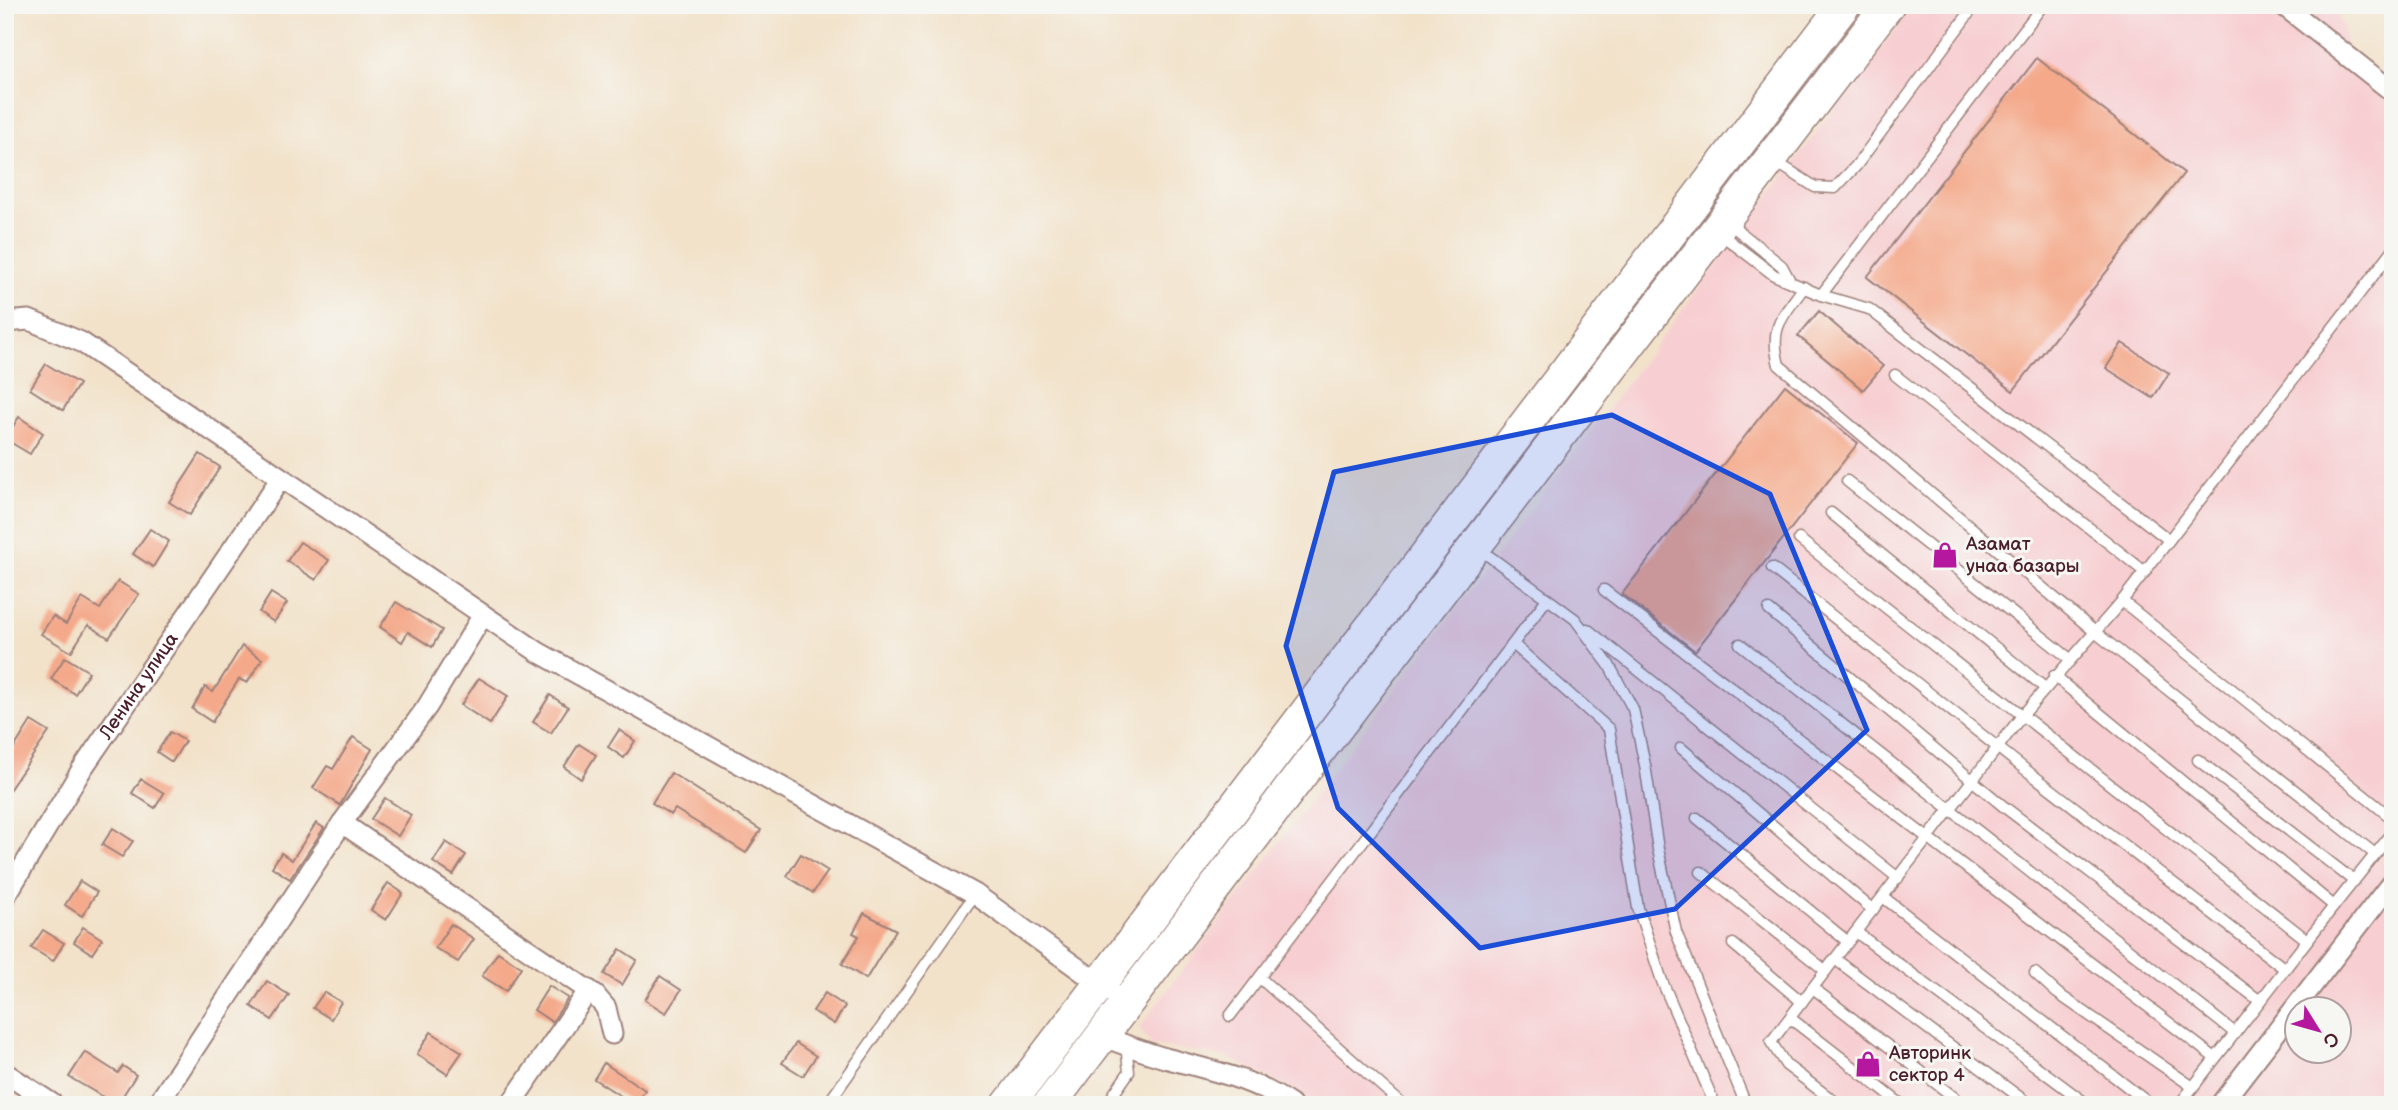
<svg xmlns="http://www.w3.org/2000/svg" width="2398" height="1110" viewBox="0 0 2398 1110" font-family="'Balsamiq Sans',sans-serif">
  <style>
    .built { fill: #f7cfd2; fill-rule: evenodd }
    .building { fill: #f4a98a }
    .lines { fill: none; stroke-linecap: round; stroke-linejoin: round }
    .lane-casing { stroke: #9e807a; stroke-width: 13 }
    .street-casing { stroke: #9e807a; stroke-width: 23 }
    .primary-casing { stroke: #9e807a; stroke-width: 35 }
    .lane { stroke: #fff; stroke-width: 10 }
    .street { stroke: #fff; stroke-width: 19 }
    .primary { stroke: #fff; stroke-width: 32 }
    .marked { fill: #1d4ed8; fill-opacity: 0.2; stroke: #1d4ed8; stroke-width: 5; stroke-linejoin: round }
    .labels { text-anchor: middle; dominant-baseline: central; stroke-width: 6; stroke-linejoin: round; paint-order: stroke }
    .poi-label { font-size: 19px; fill: #4a1f2b; stroke: #f6f6f2; text-anchor: start }
    .street-label { font-size: 19px; fill: #4a1f2b; stroke: #f6f6f2 }
  </style>
  <rect width="100%" height="100%" fill="#f6f6f2"/>
  <filter id="ink" filterUnits="userSpaceOnUse"><feTurbulence type="fractalNoise" baseFrequency=".0143" numOctaves="2"/><feDisplacementMap in="SourceGraphic" scale="14" xChannelSelector="R" yChannelSelector="G"/><feConvolveMatrix kernelMatrix="1 2 1 2 8 2 1 2 1" color-interpolation-filters="sRGB"/></filter>
  <filter id="wash" filterUnits="userSpaceOnUse"><feTurbulence type="fractalNoise" baseFrequency=".00686" numOctaves="4" result="noise"/><feDisplacementMap in="SourceGraphic" scale="28" xChannelSelector="R" yChannelSelector="G"/><feGaussianBlur stdDeviation="1.57" result="paint"/><feColorMatrix in="noise" values="0 0 0 0 0 0 0 0 0 0 0 0 0 0 0 0 0 1.4 0 .05"/><feComposite in="paint" operator="in"/></filter>
  <g filter="url(#wash)">
    <rect width="100%" height="100%" fill="#f2e2ca"/>
    <path class="built" d="M 1913,5 L 2331,5 L 2344,28 L 2345,64 L 2393,102 L 2393,1105 L 1316,1105 L 1298,1092 L 1227,1057 L 1152,1045 L 1139,1028 ZM 2296,1009 L 2338,1009 L 2338,1050 L 2296,1050 Z"/>
    <g id="blocks">
      <g class="building">
        <path d="M 2037,58 L 2184,173 L 2013,391 L 1867,277 Z"/>
        <path d="M 1819,311 L 1883,366 L 1863,390 L 1798,336 Z"/>
        <path d="M 2122,343 L 2169,373 L 2153,398 L 2106,368 Z"/>
        <path d="M 46,364 L 79,384 L 63,410 L 30,389 Z"/>
        <path d="M 1785,385 L 1858,443 L 1695,651 L 1622,594 Z"/>
        <path d="M 19,417 L 43,433 L 30,454 L 5,439 Z"/>
        <path d="M 200,454 L 220,467 L 190,515 L 169,502 Z"/>
        <path d="M 150,529 L 169,541 L 153,567 L 133,554 Z"/>
        <path d="M 300,542 L 329,560 L 316,580 L 287,561 Z"/>
        <path d="M 118,581 L 139,594 L 109,638 L 88,625 L 71,652 L 41,634 L 53,616 L 66,624 L 82,598 L 100,609 Z"/>
        <path d="M 271,593 L 287,603 L 274,622 L 259,612 Z"/>
        <path d="M 396,602 L 442,630 L 432,647 L 408,632 L 402,642 L 380,627 Z"/>
        <path d="M 242,646 L 262,659 L 247,683 L 239,679 L 212,722 L 192,709 L 205,687 L 213,692 Z"/>
        <path d="M 65,657 L 89,672 L 75,694 L 51,679 Z"/>
        <path d="M 479,678 L 508,696 L 490,724 L 461,705 Z"/>
        <path d="M 550,695 L 568,707 L 551,733 L 533,722 Z"/>
        <path d="M 31,721 L 49,732 L 5,796 L 5,762 Z"/>
        <path d="M 619,730 L 635,741 L 624,758 L 608,747 Z"/>
        <path d="M 170,732 L 185,741 L 172,762 L 157,752 Z"/>
        <path d="M 353,737 L 372,749 L 340,805 L 313,788 L 327,766 L 333,769 Z"/>
        <path d="M 579,744 L 596,755 L 581,779 L 564,767 Z"/>
        <path d="M 671,773 L 761,830 L 746,853 L 675,809 L 671,815 L 652,803 Z"/>
        <path d="M 141,779 L 164,793 L 155,808 L 132,793 Z"/>
        <path d="M 385,798 L 411,815 L 398,836 L 371,819 Z"/>
        <path d="M 316,823 L 324,828 L 290,879 L 272,867 L 281,853 L 292,860 Z"/>
        <path d="M 113,828 L 133,841 L 122,857 L 102,845 Z"/>
        <path d="M 446,842 L 466,855 L 453,875 L 433,862 Z"/>
        <path d="M 801,854 L 828,871 L 813,893 L 787,876 Z"/>
        <path d="M 80,881 L 97,892 L 82,916 L 65,905 Z"/>
        <path d="M 388,883 L 403,893 L 386,920 L 371,910 Z"/>
        <path d="M 864,913 L 896,930 L 866,979 L 842,964 L 859,936 L 853,933 Z"/>
        <path d="M 451,924 L 474,939 L 458,962 L 435,948 Z"/>
        <path d="M 83,927 L 102,939 L 92,954 L 74,942 Z"/>
        <path d="M 43,930 L 64,943 L 53,961 L 31,948 Z"/>
        <path d="M 620,949 L 637,960 L 622,985 L 604,974 Z"/>
        <path d="M 498,952 L 521,967 L 506,991 L 482,976 Z"/>
        <path d="M 660,976 L 681,990 L 666,1013 L 645,1000 Z"/>
        <path d="M 267,981 L 289,995 L 272,1020 L 251,1006 Z"/>
        <path d="M 549,986 L 568,998 L 552,1022 L 534,1010 Z"/>
        <path d="M 324,992 L 341,1002 L 331,1019 L 313,1008 Z"/>
        <path d="M 825,993 L 845,1006 L 834,1024 L 813,1011 Z"/>
        <path d="M 431,1032 L 462,1052 L 447,1074 L 417,1054 Z"/>
        <path d="M 796,1043 L 816,1056 L 803,1076 L 782,1063 Z"/>
        <path d="M 85,1052 L 118,1073 L 123,1066 L 136,1075 L 117,1105 L 69,1077 Z"/>
        <path d="M 604,1063 L 645,1090 L 635,1105 L 594,1079 Z"/>
      </g>
    </g>
  </g>
  <g filter="url(#ink)">
    <use href="#blocks" fill-opacity="0" stroke="#9e807a" stroke-width="2"/>
    <g class="lines">
      <g class="lane-casing">
        <g id="lane">
          <path d="M 1773,160 L 1815,187 L 1835,188 L 1856,166 L 1975,5"/>
          <path d="M 1729,223 L 1782,266 L 1789,279"/>
          <path d="M 1718,232 L 1774,275 L 1821,295 L 1869,309 L 2169,540"/>
          <path d="M 1804,287 C 1782,318 1769,326 1779,365 L 2095,632 L 2375,854"/>
          <path d="M 1821,295 L 2043,5"/>
          <path d="M 1895,375 L 2145,572"/>
          <path d="M 1847,481 L 2070,659"/>
          <path d="M 1831,513 L 2045,688"/>
          <path d="M 1799,539 L 2307,940"/>
          <path d="M 1478,548 L 1575,619 L 1609,665 L 1633,709 L 1645,765 L 1658,849 L 1676,932 L 1746,1105"/>
          <path d="M 1772,568 L 2026,770 L 2285,969"/>
          <path d="M 1604,590 L 2215,1058"/>
          <path d="M 2122,601 L 2393,819"/>
          <path d="M 1769,610 L 2003,806 L 2260,1001"/>
          <path d="M 1587,629 L 1898,878"/>
          <path d="M 1513,644 L 1609,729 L 1638,908 L 1662,981 L 1715,1105"/>
          <path d="M 1740,644 L 2235,1033"/>
          <path d="M 2054,676 L 2334,906 L 2179,1105"/>
          <path d="M 1681,748 L 1873,910"/>
          <path d="M 2198,760 L 2354,881"/>
          <path d="M 1697,818 L 1848,942"/>
          <path d="M 1701,872 L 1826,971"/>
          <path d="M 1883,897 L 2151,1105"/>
          <path d="M 2334,906 L 2393,832"/>
          <path d="M 1856,932 L 2088,1105"/>
          <path d="M 1733,944 L 1802,1002"/>
          <path d="M 1835,959 L 2030,1105"/>
          <path d="M 2035,973 L 2057,993 L 2193,1087"/>
          <path d="M 1260,978 L 1403,1105"/>
          <path d="M 1813,988 L 1964,1105"/>
          <path d="M 1230,1016 L 1547,599"/>
          <path d="M 1790,1018 L 1902,1105"/>
          <path d="M 827,1105 L 975,894"/>
          <path d="M 1106,1105 L 1129,1072 L 1126,1045"/>
          <path d="M 1839,1105 L 1786,1065 L 1771,1042 L 2021,717 L 2122,601 L 2393,250"/>
        </g>
      </g>
      <g class="street-casing">
        <g id="street">
          <path d="M 2283,5 L 2393,92"/>
          <path d="M 5,322 L 29,320 L 81,342 L 538,652 L 975,894 L 1126,1003"/>
          <path d="M 342,823 L 595,995 L 606,1008 L 612,1034"/>
          <path id="s1" d="M 5,897 L 82,769 L 281,478"/>
          <path d="M 1101,1036 C 1123,1044 1146,1053 1169,1059 C 1213,1071 1252,1078 1291,1105"/>
          <path d="M 5,1073 L 54,1105"/>
          <path d="M 157,1105 L 342,823 L 427,707 L 483,615"/>
          <path d="M 510,1105 L 589,990"/>
          <path d="M 2220,1105 L 2393,881"/>
        </g>
      </g>
      <g class="primary-casing">
        <g id="primary">
          <path d="M 1008,1105 L 1844,5"/>
          <path d="M 1049,1105 L 1888,5"/>
        </g>
      </g>
      <use href="#lane" class="lane"/>
      <use href="#street" class="street"/>
      <use href="#primary" class="primary"/>
    </g>
  </g>
  <path class="marked" d="M 1612,415 L 1770,494 L 1867,730 L 1675,909 L 1480,948 L 1338,808 L 1286,646 L 1334,472 Z"/>
  <defs>
    <g id="shop-bare" transform="scale(2.1)"><path d="M-5-2.5h2.3a2.7 3.5 0 0 1 5.4 0H5L5.5 6h-11ZM-1.5-2.5h3a1.5 2.3 0 0 0-3 0Z" fill="#b5179e" stroke="#f6f6f2" stroke-width="2.5" paint-order="stroke"/></g>
  </defs>
  <g fill-rule="evenodd">
    <use href="#shop-bare" x="1945" y="555"/>
    <use href="#shop-bare" x="1868" y="1064"/>
  </g>
  <g class="labels">
    <g class="poi-label">
      <text x="1966" y="544">Азамат<tspan x="1966" dy="22">унаа базары</tspan></text>
      <text x="1889" y="1053">Авторинк<tspan x="1889" dy="22">сектор 4</tspan></text>
    </g>
    <g class="street-label">
      <text stroke="none"><textPath href="#s1" startOffset="250">Ленина улица</textPath></text>
    </g>
  </g>
  <rect width="2398" height="1110" fill="none" stroke="#f6f6f2" stroke-width="28"/>
  <g transform="translate(2318 1030) rotate(127)"><circle r="33" fill="#f6f6f2" stroke="#b1a0a2" stroke-width="2"/>
  <path d="M0-5L12 26L0 18L-12 26Z" fill="#b5179e"/>
  <text y="-10" font-size="19" font-weight="bold" text-anchor="middle" fill="#4a1f2b">С</text>
  </g>
</svg>
